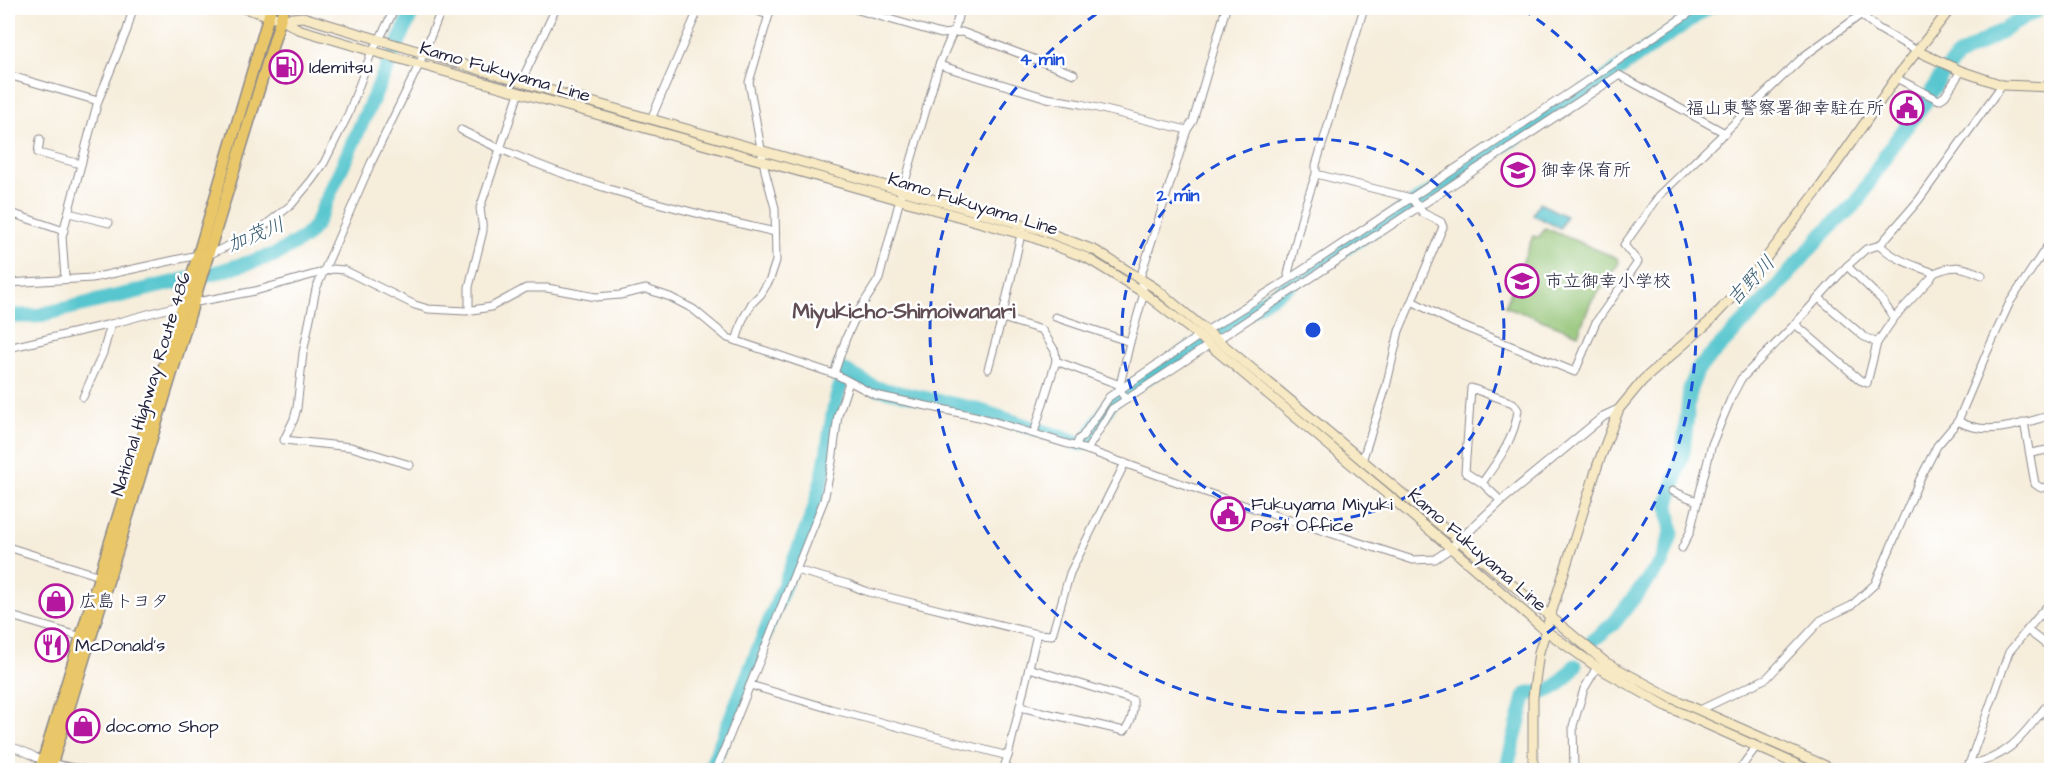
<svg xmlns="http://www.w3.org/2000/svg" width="2059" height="778" viewBox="0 0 2059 778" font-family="'Architects Daughter','Klee One',sans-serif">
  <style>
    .green { fill: #91c273; stroke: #5a7257; stroke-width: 1.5 }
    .water { fill: #59c6cf; stroke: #3e7485; stroke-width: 1.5 }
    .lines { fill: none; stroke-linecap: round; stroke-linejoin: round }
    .river { stroke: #59c6cf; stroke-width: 15 }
    .minor-casing { stroke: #8c888b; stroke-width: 9 }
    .tertiary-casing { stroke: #8c888b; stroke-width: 10 }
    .secondary-casing { stroke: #8c888b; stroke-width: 11 }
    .trunk-casing { stroke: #8c888b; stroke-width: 13 }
    .minor { stroke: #fff; stroke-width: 7 }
    .tertiary { stroke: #fff; stroke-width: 8 }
    .secondary { stroke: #f6e9c3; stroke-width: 9 }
    .trunk { stroke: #e9c769; stroke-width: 10 }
    .ring { fill: none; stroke: #1d4ed8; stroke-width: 3; stroke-dasharray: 10 8 }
    .labels { text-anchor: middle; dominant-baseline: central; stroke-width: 5; stroke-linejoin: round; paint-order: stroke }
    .poi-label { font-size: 18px; fill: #22223b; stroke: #fff; text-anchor: start }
    .street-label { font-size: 18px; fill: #22223b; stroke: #fff }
    .water-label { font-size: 20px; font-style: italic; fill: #355b6f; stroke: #fff }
    .quarter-label { font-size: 21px; font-weight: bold; fill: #614e55; stroke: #fff }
    .centre { fill: #1d4ed8; stroke: #fff; stroke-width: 3 }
    .ring-label { font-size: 18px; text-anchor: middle; font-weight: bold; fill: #1d4ed8; stroke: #fff; stroke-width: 5; stroke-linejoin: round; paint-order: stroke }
  </style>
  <rect width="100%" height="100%" fill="#fff"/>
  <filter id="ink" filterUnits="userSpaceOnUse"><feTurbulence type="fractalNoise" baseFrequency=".0167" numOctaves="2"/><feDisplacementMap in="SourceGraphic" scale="12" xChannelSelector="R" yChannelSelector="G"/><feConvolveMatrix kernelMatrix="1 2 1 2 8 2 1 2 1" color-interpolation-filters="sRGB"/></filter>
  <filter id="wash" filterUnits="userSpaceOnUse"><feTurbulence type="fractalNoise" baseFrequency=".008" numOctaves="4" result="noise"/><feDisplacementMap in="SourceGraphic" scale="24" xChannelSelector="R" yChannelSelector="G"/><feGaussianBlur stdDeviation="1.35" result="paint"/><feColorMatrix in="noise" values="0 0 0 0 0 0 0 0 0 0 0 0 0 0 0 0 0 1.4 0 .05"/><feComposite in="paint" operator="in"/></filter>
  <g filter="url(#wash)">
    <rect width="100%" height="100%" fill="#f6eddb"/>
    <path class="green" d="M 1545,228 L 1617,258 L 1619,263 L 1591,302 L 1578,334 L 1505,306 L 1533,236 L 1536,237 L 1540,236 Z"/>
    <path class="water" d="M 1539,203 L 1566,216 L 1560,228 L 1533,215 Z"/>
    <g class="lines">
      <g class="river">
        <path d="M 8,316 L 36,316 L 221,271 L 277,254 L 305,237 L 315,226 L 414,8"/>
        <path d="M 839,368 L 876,388 L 971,408 L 1082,444 L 1087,440 L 1111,402 L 1118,396 L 1593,87 L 1707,8"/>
        <path d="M 1593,640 L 1613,624 L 1662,562 L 1672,532 L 1668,504 L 1683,452 L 1690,389 L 1698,369 L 1773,292 L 1823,234 L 1857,202 L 1890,148 L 1926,101 L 1941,76 L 1957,57 L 2041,8"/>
        <path d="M 710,770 L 813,513 C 819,492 825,470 828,449 C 832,422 834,397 846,372"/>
        <path d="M 1506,770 L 1525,697 L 1528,693 C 1554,694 1559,685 1575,666"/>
      </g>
    </g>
  </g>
  <g filter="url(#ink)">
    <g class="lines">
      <g class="minor-casing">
        <g id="minor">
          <path d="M 750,8 L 768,15"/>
          <path d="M 851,8 L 941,34 L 962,32 L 1074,74"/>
          <path d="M 1860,14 L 1879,29 L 1917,51"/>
          <path d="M 939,65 L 1047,98 L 1081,104 L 1187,130"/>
          <path d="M 8,75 L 98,101"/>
          <path d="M 1896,78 L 1939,100 L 1945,96 L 1961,71"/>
          <path d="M 521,82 L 556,8"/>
          <path d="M 651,119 L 699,8"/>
          <path d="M 461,130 C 557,180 670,208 775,232"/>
          <path d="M 40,139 L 38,153 L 81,164"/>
          <path d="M 1316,174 L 1411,198 L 1423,213 L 1441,222 L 1443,227 L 1399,331 L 1386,387 L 1362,461"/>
          <path d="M 8,212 L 64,231"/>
          <path d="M 69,213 L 109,223"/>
          <path d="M 1022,230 L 1002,318 L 1042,330 L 1055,351 L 1056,361 L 1034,433"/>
          <path d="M 1880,245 C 1894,260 1916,266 1934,273"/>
          <path d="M 1847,266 L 1881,299 L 1894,318"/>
          <path d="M 65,278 L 62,236 L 98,101 L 127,30 L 133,8"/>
          <path d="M 1289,279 L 1288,274 L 1303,212 L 1316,174 L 1316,165 L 1364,8"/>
          <path d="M 8,283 L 92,278 L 198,255 L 208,255 L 254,234 L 291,205 L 311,181 L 324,163 L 348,115 L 372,51 L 379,40 L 395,8"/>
          <path d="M 1819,298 L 1863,336 L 1877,343"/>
          <path d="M 1412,301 L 1452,322 L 1575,372 L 1596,322 L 1638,262 L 1624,245 L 1659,196 L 1780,79 L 1804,56 L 1870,8"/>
          <path d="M 469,310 L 469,287 L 483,231 L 480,208 L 519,93"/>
          <path d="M 1055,317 L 1130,342 L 1120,385"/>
          <path d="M 1795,324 L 1860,380 L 1867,383 L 1877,343 L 1894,318 L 1931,278 L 1934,273 C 1954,264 1962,266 1982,275"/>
          <path d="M 1206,331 L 1289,279 L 1697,8"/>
          <path d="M 1217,340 L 1619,75 L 1725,133"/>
          <path d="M 736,341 L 743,319 L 752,303 L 761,294 L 770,279 L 776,261 L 775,208 L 765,171 L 749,82 L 771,8"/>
          <path d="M 1130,342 L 1144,293 L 1140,278 L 1187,130 L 1193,121 L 1226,8"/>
          <path d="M 8,348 L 111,324 L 181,305 L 255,291 L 333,269 L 344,270 L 415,305 L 428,309 L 466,311 L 491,307 L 526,288 L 547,288 L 596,297 L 620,295 L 646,289 L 670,297 L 693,309 L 728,338 L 837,375 L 875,395 L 979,417 L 1087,450 L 1222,498 L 1413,560 L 1435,559 L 1451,548"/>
          <path d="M 1056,361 L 1120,385 L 1119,389 L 1126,400"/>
          <path d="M 988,369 L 1002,318"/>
          <path d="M 834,374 L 846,338 L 858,312 L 879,279 L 900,199 L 939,65 L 956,25 L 960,8"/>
          <path d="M 83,397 L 103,353 L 111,324"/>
          <path d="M 1958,421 C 1987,438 2022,423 2052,415"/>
          <path d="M 2024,422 L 2035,484 L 2041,488 L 2052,486"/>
          <path d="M 1076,446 L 1079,439 L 1082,437 L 1109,397 L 1199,336"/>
          <path d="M 1087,450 L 1112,409 L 1209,345"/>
          <path d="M 2031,453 L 2052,449"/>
          <path d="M 410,465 L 351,447 L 284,440 L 294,419 L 297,408 L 303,353 L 316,289 L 371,163 L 419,65 L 442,8"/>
          <path d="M 1482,483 L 1465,472 L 1471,388 L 1513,403 L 1518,410 C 1515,438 1498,461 1482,483 L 1501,501"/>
          <path d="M 1672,491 L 1697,501"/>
          <path d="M 8,547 L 103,577"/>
          <path d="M 1682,548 L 1690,532 L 1712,444 L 1732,396 L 1741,379 L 1795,324 L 1847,266 L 1866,249 L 1880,245 L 1918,201 L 2002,85"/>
          <path d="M 796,570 L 848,584 L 868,592 L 1037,634"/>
          <path d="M 2040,613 L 2052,623"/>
          <path d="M 8,615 L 85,638"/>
          <path d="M 2027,630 L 2052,649"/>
          <path d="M 750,685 L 831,709 L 1008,756"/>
          <path d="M 1020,707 L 1124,731 C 1132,723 1134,710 1133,700 L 1029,668"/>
          <path d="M 1700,710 L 1767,678 L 1821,620 L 1851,606 L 1875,584 L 1919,481 L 1937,446 L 1958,421 L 1987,352 L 2010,302 L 2052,239"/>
          <path d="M 8,746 C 19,749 25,751 35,757 C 50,765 71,767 87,770"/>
          <path d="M 1969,764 C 2011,759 2027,729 2052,699"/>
          <path d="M 716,770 L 824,500 L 832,462 L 838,415 L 849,382"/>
          <path d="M 1003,770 L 1008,756 L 1037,634 L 1052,635 L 1070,573 L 1125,463"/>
          <path d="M 1574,770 L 1573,726 L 1584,689 L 1597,667"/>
          <path d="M 1739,770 L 1756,747"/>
          <path d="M 1967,770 L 2009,652 L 2052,600"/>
        </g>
      </g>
      <g class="tertiary-casing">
        <path id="tertiary" d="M 1451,548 L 1501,501 L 1604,416 L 1619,409"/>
      </g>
      <g class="secondary-casing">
        <g id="secondary">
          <path d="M 243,8 L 281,19 L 298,29 L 372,51 L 1032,237 L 1087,258 L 1144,293 L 1199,336 L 1451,548 L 1546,631 L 1597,667 L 1668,707 L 1809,770"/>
          <path d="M 281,19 L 303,17 L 521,82 L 1041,230 L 1096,251 L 1155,288 L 1605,662 L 1674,699 L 1835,770"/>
          <path d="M 1917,51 L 1961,71 L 2002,85 L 2052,87"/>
          <path d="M 1533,770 L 1533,697 L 1539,652 L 1598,464 L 1619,409 L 1643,380 L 1709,322 L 1753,275 L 1819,189 L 1896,78 L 1951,8"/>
        </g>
      </g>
      <g class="trunk-casing">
        <g id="trunk">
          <path d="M 40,770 L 198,255 L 271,8"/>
          <path d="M 50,770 L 284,8"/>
        </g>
      </g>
      <use href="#minor" class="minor"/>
      <use href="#tertiary" class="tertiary"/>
      <use href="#secondary" class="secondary"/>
      <use href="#trunk" class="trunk"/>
    </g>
  </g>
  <g class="ring">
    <circle cx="1313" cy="330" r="191"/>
    <path d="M1522 9A383 383 0 1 1 1104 9"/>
  </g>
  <defs>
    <g id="fuel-ring" transform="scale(1.725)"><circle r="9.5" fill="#fff" stroke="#b5179e" stroke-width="1.5"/><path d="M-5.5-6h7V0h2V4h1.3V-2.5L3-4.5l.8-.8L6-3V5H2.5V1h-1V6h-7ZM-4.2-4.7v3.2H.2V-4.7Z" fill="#b5179e"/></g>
    <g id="civic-ring" transform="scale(1.725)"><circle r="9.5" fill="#fff" stroke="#b5179e" stroke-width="1.5"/><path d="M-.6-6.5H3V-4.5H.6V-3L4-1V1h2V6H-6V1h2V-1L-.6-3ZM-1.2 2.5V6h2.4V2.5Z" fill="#b5179e"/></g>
    <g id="school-ring" transform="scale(1.725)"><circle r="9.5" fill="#fff" stroke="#b5179e" stroke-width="1.5"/><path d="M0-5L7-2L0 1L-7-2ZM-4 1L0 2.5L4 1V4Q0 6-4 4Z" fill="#b5179e"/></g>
    <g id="shop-ring" transform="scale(1.725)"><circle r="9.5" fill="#fff" stroke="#b5179e" stroke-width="1.5"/><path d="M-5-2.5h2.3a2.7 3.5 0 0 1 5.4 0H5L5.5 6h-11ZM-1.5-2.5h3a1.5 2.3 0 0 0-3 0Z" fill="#b5179e"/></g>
    <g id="restaurant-ring" transform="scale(1.725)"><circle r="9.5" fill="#fff" stroke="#b5179e" stroke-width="1.5"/><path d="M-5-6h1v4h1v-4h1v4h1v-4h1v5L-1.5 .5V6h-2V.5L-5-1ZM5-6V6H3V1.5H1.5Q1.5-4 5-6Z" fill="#b5179e"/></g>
  </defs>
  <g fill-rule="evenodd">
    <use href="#fuel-ring" x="286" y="67"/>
    <use href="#civic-ring" x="1907" y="108"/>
    <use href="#school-ring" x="1518" y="170"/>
    <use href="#school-ring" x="1522" y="281"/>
    <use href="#civic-ring" x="1228" y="514"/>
    <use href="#shop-ring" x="56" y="601"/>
    <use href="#restaurant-ring" x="52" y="645"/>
    <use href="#shop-ring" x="83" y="726"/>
  </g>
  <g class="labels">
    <g class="poi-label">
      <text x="309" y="67">Idemitsu</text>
      <text x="1884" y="108" text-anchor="end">福山東警察署御幸駐在所</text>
      <text x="1541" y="170">御幸保育所</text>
      <text x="1545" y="281">市立御幸小学校</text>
      <text x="1251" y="504">Fukuyama Miyuki<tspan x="1251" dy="21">Post Office</tspan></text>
      <text x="79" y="601">広島トヨタ</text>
      <text x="75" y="645">McDonald's</text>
      <text x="106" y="726">docomo Shop</text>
    </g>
    <g class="street-label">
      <text transform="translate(505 72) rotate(16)">Kamo Fukuyama Line</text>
      <text transform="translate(973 204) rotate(17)">Kamo Fukuyama Line</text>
      <text transform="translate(151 384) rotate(-73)">National Highway Route 486</text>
      <text transform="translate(1477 550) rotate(41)">Kamo Fukuyama Line</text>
    </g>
    <g class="water-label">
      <text transform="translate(256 235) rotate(-22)">加茂川</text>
      <text transform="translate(1751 281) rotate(-47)">吉野川</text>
    </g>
    <g class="quarter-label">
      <text x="904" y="311">Miyukicho-Shimoiwanari</text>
    </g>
  </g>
  <circle cx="1313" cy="330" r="9" class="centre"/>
  <g class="ring-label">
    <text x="1042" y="65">4 min</text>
    <text x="1178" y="201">2 min</text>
  </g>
  <rect width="2059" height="778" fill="none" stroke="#fff" stroke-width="30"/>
</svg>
